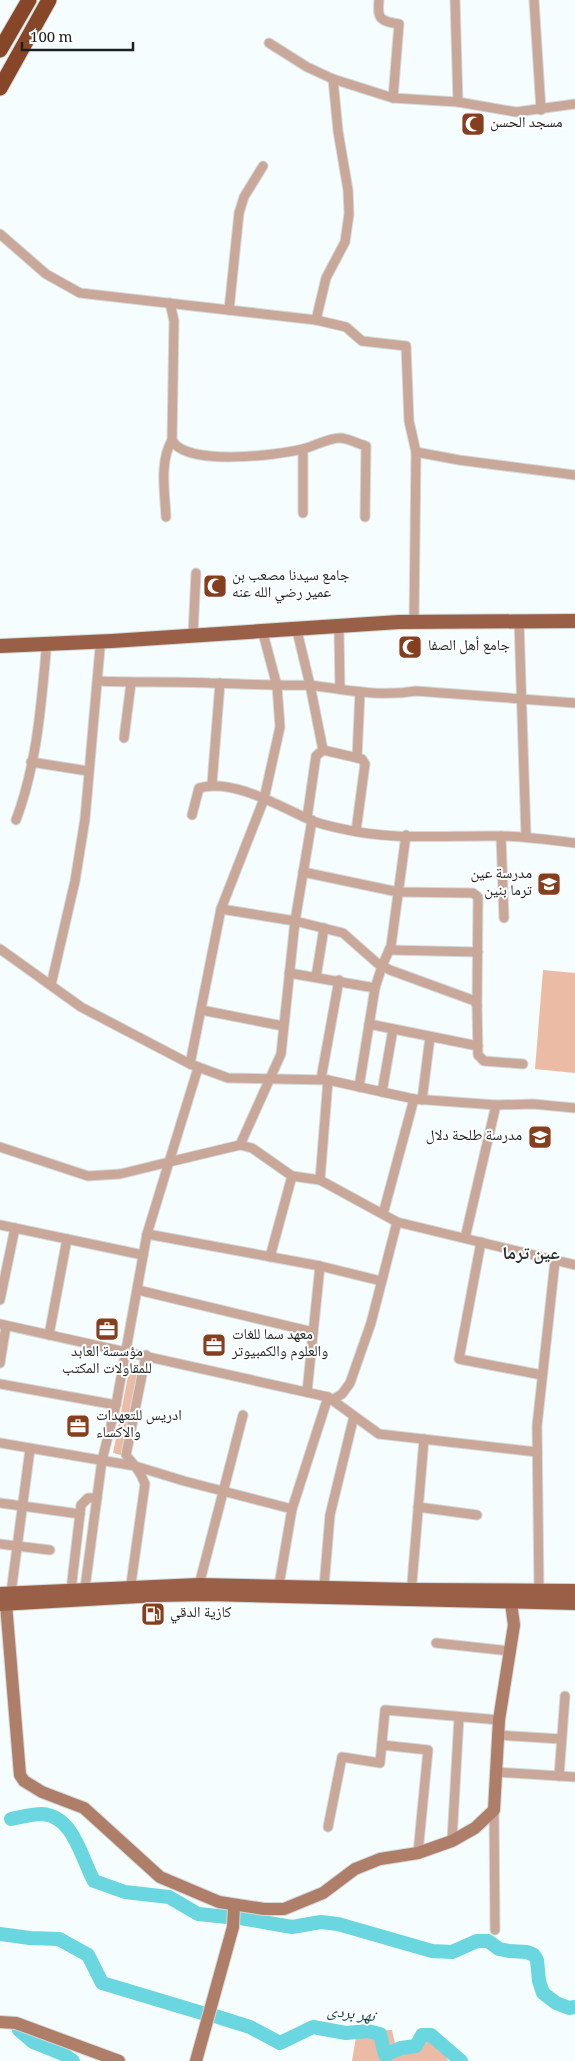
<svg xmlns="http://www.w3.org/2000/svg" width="575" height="2061" viewBox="0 0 575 2061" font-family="Georgia,'Noto Naskh Arabic',serif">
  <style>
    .green { fill: #ebbba6 }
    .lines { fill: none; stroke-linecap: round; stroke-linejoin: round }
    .river { stroke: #6ad6e0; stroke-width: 14 }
    .street-casing { stroke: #d3dadb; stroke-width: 11 }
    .secondary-casing { stroke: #d3dadb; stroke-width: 14 }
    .primary-casing { stroke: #d3dadb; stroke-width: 16 }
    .highway-casing { stroke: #d3dadb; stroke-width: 17 }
    .street { stroke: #c9a799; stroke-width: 9 }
    .secondary { stroke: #ae7e69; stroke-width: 12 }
    .primary { stroke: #9a6047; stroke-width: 14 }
    .highway { stroke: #884628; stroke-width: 15 }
    .labels { text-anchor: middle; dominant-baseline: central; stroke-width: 4; stroke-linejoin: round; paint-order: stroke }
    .poi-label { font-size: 15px; fill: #1e2121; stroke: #fff; text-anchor: start }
    .water-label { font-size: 16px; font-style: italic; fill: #0c3f44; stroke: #fff }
    .quarter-label { font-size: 18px; font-weight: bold; fill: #2e3334; stroke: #fff }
  </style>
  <rect width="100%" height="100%" fill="#f6fdfe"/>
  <g class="green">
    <path d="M 543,970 L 575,973 L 575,1073 L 535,1069 Z"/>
    <path d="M 130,1366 L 138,1368 L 121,1455 L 113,1453 Z"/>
    <path d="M 392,2030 L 397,2052 L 439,2035 L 448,2061 L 352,2061 L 357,2031 Z"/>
  </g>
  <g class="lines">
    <g class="river">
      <path d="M 11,1819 C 21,1817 32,1814 42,1814 C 74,1816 81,1858 94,1881 L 125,1892 L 169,1897 L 198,1914 L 227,1917"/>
      <path d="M 240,1918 L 292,1927 L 321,1922 L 338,1924 L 432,1951 L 452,1952 L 477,1941 L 488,1941 L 499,1949 L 509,1951 L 527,1952 L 534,1955 L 537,1960 L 539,1981 L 543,1993 L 556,2003 L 569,2008 L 575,2007"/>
      <path d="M 0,1934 L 30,1938 L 59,1939 L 88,1955 L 102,1983 L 202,2013"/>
      <path d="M 215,2016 L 250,2027 L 280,2043 L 313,2027 L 346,2033 L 368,2031 L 380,2034 L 385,2055 L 401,2048 L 416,2046 L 422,2035 L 431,2035 L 461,2061"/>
      <path d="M 19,2030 L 33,2042 L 63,2054 L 73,2061"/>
    </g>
    <g class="street-casing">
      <g id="street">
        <path d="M 379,0 C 377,19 380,21 399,24 L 393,98"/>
        <path d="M 455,0 L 458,102"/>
        <path d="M 534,0 L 541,110"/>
        <path d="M 269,43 L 307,67 L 333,79 L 393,98 L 458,102 L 516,112 L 575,104"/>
        <path d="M 0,234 L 46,274 L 80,293 L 316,320 L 346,327 L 362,341 L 406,346 L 409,421 L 416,452 L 459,460 L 575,475"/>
        <path d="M 170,303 L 174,321 L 172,440 C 185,467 278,455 303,449 C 315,446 328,438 340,438 C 348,438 358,444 366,446 L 365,517"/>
        <path d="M 229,310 L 239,213 L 244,197 L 263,166"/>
        <path d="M 316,320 L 326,278 L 345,242 L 349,214 L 348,190 L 338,131 L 333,79"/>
        <path d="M 303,449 L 303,513"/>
        <path d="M 166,517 C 165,493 159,462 172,440"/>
        <path d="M 519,621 L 526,836"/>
        <path d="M 414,622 L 416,452"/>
        <path d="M 339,632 L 340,689"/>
        <path d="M 193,634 L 196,573"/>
        <path d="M 98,681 C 135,683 172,681 210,683 C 243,684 276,686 310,685 L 298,635"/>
        <path d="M 124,738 L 131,683"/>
        <path d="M 323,750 L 310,685 C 345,690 380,697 416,691 L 575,703"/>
        <path d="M 357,758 L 360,692"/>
        <path d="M 31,762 L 88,771"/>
        <path d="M 212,784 L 220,683"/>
        <path d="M 192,815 L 199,788 C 233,778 279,806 310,820 C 320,824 333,827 343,829 C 393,841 448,835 499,836 C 525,836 550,840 575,843"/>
        <path d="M 307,818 L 316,756 L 323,750 L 362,759 L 365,764 L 356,831"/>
        <path d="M 16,820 C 36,767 41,709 46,652"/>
        <path d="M 312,820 L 295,921 L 343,933 L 377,963 L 390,970 L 475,1001 L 477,1006 L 478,1055 L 484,1061 L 523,1064"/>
        <path d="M 501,836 L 504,918"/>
        <path d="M 303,872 L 398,892 L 473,893 L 478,897 L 477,1006"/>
        <path d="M 0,949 L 81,1007 L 190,1064 L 228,1078 L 328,1080 L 414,1099 L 496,1105 L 533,1104 L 575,1108"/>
        <path d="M 389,950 L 478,952"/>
        <path d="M 289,973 L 375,988"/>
        <path d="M 316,977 L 324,928"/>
        <path d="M 51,985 L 75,881 L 85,819 L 100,648"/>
        <path d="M 201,1010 L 283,1026"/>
        <path d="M 369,1024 L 478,1046"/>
        <path d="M 190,1064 L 221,909 L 264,799 L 280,727 L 277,686 L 264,637"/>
        <path d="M 321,1079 L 339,980"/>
        <path d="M 328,1080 L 320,1180 L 397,1222 L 575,1265"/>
        <path d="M 359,1087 L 375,988 L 382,966 L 391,946 L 406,835"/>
        <path d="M 382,1092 L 393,1029"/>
        <path d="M 422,1100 L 430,1037"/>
        <path d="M 240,1145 L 252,1148 L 292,1176 L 320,1180"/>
        <path d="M 0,1147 L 88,1176 L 120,1174 L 169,1162 L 198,1068"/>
        <path d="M 383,1214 L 414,1099"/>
        <path d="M 0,1225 L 143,1255"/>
        <path d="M 147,1234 L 320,1266 L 381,1281"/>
        <path d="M 465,1238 L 496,1105"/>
        <path d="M 481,1242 L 459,1359 L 542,1375"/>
        <path d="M 270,1257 L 292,1176"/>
        <path d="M 138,1290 L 313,1332"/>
        <path d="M 0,1300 L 15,1228"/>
        <path d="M 0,1324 L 328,1397 L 379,1434 L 537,1452"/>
        <path d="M 49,1335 L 67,1239"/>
        <path d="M 146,1355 L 126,1455 L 135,1466 L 184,1481 L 292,1509"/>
        <path d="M 0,1363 L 6,1326"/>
        <path d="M 0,1384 L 116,1405"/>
        <path d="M 307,1392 L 320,1266"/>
        <path d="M 332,1400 L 342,1394 L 350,1383 L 371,1323 L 397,1222"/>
        <path d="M 0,1443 L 135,1466 L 141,1475 L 145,1484 L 130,1591"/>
        <path d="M 0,1503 L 80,1514"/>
        <path d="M 418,1507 L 477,1515"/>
        <path d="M 0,1544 L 50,1550"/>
        <path d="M 199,1585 L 243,1415"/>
        <path d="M 324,1587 L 330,1515 L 354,1416"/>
        <path d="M 71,1590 L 81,1505 L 88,1498 L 97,1498"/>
        <path d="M 278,1591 L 292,1509 L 328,1397"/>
        <path d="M 539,1591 L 537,1426 L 555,1261"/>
        <path d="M 11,1593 L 30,1449"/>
        <path d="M 84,1595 L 102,1460 L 116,1405 L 147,1234 L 169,1162 L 240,1145 L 281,1054 L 295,921 L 221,909"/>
        <path d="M 411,1595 L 424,1439"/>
        <path d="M 436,1643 L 510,1651"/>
        <path d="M 497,1735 L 561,1739"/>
        <path d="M 382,1745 L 428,1750 L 418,1853"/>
        <path d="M 495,1772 L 575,1777"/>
        <path d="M 559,1776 L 565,1696"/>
        <path d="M 494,1810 L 495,1930"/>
        <path d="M 328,1827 L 342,1757 L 380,1763 L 385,1710 L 499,1720"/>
        <path d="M 452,1841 L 459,1717"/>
      </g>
    </g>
    <g class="secondary-casing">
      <g id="secondary">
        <path d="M 6,1604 L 20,1775 L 24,1781 L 42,1792 L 84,1808 L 160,1877 L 219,1902 L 264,1909 L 284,1909 L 323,1893 L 355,1869 L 380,1859 L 418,1853 L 452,1841 L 475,1828 L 494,1810 L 499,1720 L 514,1625 L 511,1603 L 511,1591"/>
        <path d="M 0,2022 L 16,2023 L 119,2061"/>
        <path d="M 196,2061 L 233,1927 L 234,1906"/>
      </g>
    </g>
    <g class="primary-casing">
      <g id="primary">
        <path d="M 0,646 L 112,641 L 399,622 L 575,621"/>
        <path d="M 0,1594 L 199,1585 L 411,1590 L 575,1591"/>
        <path d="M 0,1604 L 157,1595 L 208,1594 L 575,1603"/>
      </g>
    </g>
    <g class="highway-casing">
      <g id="highway">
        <path d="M 0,50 L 29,0"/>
        <path d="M 0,88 L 49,0"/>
      </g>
    </g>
    <use href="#street" class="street"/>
    <use href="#secondary" class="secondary"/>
    <use href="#primary" class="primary"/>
    <use href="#highway" class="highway"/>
  </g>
  <defs>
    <g id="mosque-square" transform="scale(1.25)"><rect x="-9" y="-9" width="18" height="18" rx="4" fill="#863f1e" stroke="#fff"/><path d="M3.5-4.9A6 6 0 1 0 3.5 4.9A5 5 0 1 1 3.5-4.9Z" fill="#fff"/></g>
    <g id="school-square" transform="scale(1.25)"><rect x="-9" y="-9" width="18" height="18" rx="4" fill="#863f1e" stroke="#fff"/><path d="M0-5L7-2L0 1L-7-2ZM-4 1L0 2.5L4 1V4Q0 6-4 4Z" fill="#fff"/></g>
    <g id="office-square" transform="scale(1.25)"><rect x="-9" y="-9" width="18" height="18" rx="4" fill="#863f1e" stroke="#fff"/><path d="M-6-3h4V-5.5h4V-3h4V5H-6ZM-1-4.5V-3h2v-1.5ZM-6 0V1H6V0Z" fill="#fff"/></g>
    <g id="fuel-square" transform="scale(1.25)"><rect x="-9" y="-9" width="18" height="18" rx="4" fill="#863f1e" stroke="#fff"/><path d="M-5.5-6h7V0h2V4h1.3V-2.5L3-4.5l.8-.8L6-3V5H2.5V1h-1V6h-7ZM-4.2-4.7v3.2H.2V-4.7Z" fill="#fff"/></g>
  </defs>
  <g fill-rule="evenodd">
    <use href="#mosque-square" x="473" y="124"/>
    <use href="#mosque-square" x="215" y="586"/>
    <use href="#mosque-square" x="410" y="647"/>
    <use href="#school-square" x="549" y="884"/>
    <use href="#school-square" x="540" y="1137"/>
    <use href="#office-square" x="107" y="1329"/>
    <use href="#office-square" x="214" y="1345"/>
    <use href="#office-square" x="78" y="1426"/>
    <use href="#fuel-square" x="153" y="1614"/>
  </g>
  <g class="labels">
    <g class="poi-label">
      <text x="490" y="124">مسجد الحسن</text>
      <text x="232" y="577">جامع سيدنا مصعب بن<tspan x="232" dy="17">عمير رضي الله عنه</tspan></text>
      <text x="428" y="647">جامع أهل الصفا</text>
      <text x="532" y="875" text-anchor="end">مدرسة عين<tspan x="532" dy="17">ترما بنين</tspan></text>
      <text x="522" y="1137" text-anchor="end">مدرسة طلحة دلال</text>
      <text x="232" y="1336">معهد سما للغات<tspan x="232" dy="17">والعلوم والكمبيوتر</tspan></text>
      <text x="107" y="1353" text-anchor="middle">مؤسسة العابد<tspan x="107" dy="17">للمقاولات المكتب</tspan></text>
      <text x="96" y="1417">ادريس للتعهدات<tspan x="96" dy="17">والاكساء</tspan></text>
      <text x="170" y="1614">كازية الدقي</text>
    </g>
    <g class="water-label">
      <text transform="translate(351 2015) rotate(7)">نهر بردى</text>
    </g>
    <g class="quarter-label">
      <text x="531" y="1255">عين ترما</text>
    </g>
  </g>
  <path d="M22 42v8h111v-8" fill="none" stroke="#1e2121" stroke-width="2.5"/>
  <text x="30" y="42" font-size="15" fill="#1e2121" stroke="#ffffff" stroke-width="4" paint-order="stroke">100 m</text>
</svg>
